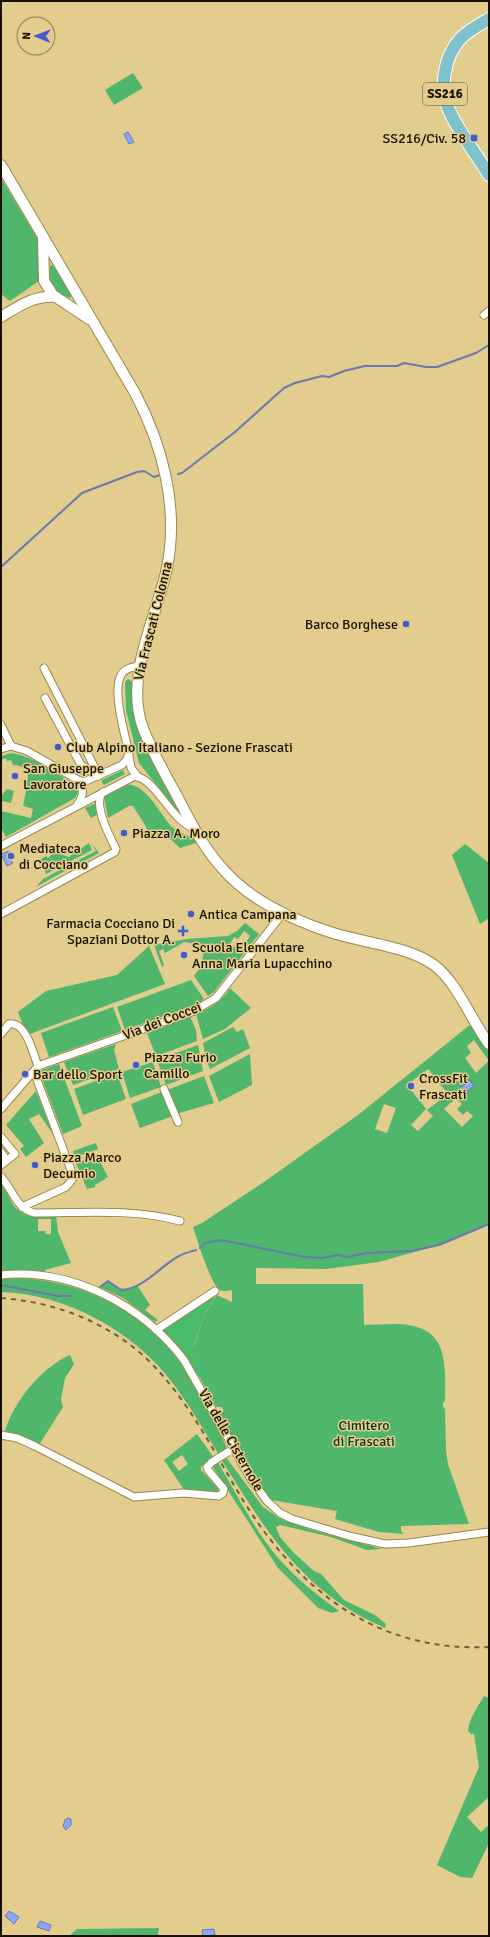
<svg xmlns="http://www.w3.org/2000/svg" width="490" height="1937" viewBox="0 0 490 1937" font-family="Signika,sans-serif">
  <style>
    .green { fill: #4fb66c; fill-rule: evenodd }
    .forest { fill: #49bb6b }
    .water { fill: #8da6f9; stroke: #6a79ae }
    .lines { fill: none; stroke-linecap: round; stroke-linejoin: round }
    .stream { stroke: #6a79ae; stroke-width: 2 }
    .street-casing { stroke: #9c874b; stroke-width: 9 }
    .secondary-casing { stroke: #9c874b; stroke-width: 12 }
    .primary-casing { stroke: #fff; stroke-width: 14 }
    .street { stroke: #fff; stroke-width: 7 }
    .secondary { stroke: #fff; stroke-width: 10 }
    .primary { stroke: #80c1cb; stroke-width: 12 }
    .rail { stroke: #6f603c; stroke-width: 2; stroke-dasharray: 5 5; stroke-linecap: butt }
    .street-bridge-casing { stroke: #9c874b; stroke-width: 9; stroke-linecap: butt }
    .street-bridge { stroke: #fff; stroke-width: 7 }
    .poi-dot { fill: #445bcf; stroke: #e2cc8e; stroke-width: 1.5 }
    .labels { text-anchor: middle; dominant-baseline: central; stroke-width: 3; stroke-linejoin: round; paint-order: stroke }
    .shield { fill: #e2cc8e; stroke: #55482b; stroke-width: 1 }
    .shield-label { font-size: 13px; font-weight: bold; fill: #191000 }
    .poi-label { font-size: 14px; fill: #191000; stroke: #e2cc8e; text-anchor: start }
    .street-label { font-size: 14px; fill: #191000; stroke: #e2cc8e }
    .park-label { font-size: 14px; fill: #073718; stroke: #e2cc8e }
  </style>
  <rect width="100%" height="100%" fill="#e2cc8e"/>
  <g class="green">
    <path d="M 133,73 L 143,88 L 114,105 L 105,90 Z"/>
    <path d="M 1,178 L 40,243 L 39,281 L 10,301 L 1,294 Z"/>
    <path d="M 55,263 L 74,294 L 70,298 C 52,291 49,285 50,266 Z"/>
    <path d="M 128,679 L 132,682 L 136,713 L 183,814 L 182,817 L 139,763 L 126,710 L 125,682 Z"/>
    <path d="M 11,753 C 33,756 56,773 75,785 L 78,792 L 75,798 L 6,837 L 1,828 L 1,811 L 31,818 L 33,809 L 23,806 L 26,791 L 24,787 C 32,777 27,765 13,765 L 11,760 L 7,761 L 6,758 L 1,760 L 1,756 Z"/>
    <path d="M 123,770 L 125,774 L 104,785 L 102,783 L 102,780 Z"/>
    <path d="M 126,785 C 145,781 161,816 172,827 C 179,834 191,835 199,842 L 180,848 L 163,832 L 153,838 L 133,806 L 129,806 L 108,818 L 104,797 Z"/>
    <path d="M 7,789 L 14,791 L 11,803 L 2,801 L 1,806 L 2,795 Z"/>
    <path d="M 96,803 L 98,814 L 91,818 L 85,808 Z"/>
    <path d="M 89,843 L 92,850 L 46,874 L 41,859 L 46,856 L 48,858 L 59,847 L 60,854 L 69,857 Z"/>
    <path d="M 92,844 L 99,853 L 77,865 L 75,862 L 96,851 Z"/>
    <path d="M 465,844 L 489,863 L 489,918 L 480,924 L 452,855 Z"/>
    <path d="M 71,864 L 72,867 L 36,887 L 43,879 Z"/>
    <path d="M 245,923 L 259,934 L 214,992 L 208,996 L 194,976 L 202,965 L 200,964 C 205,956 204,950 198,944 L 184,942 L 165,953 L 163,949 L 159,951 L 164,965 L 162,967 L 154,945 L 187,939 L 228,936 L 237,931 ZM 244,931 L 250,936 L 245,944 L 242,942 L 237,949 L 230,944 L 234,937 L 238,939 Z"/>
    <path d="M 149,946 L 165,984 L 27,1035 L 18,1012 L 46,991 L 117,975 Z"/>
    <path d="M 191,980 L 204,999 L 197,1004 L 125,1030 L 117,1007 Z"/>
    <path d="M 230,988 L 251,1008 L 225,1029 L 203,1039 L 196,1014 C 210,1009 222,1001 230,988 Z"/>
    <path d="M 113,1007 L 122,1031 L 49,1057 L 41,1033 Z"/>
    <path d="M 190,1016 L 196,1030 L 197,1041 L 156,1056 L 147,1033 Z"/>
    <path d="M 471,1024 L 489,1052 L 489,1224 L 439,1245 L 379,1262 L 326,1269 L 256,1268 L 256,1284 L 363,1284 L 364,1325 C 394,1324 436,1317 443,1357 C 446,1371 445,1387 445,1401 L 443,1403 L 443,1407 L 445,1409 L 446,1451 L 448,1464 L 469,1524 L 401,1526 L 401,1531 L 404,1534 L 379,1532 L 335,1519 L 337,1511 L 271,1500 L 253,1477 L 243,1454 L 236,1447 L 220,1414 L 224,1410 L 221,1407 L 216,1407 L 200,1378 L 203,1376 L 193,1349 L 204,1316 L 217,1295 L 232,1302 L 232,1290 C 228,1291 224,1292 220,1290 C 211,1285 197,1239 193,1227 L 202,1223 L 264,1182 L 358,1115 ZM 474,1040 L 489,1061 L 476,1073 L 465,1058 L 471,1053 L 467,1046 ZM 428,1069 L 448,1094 L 427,1110 L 407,1085 ZM 456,1098 L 462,1104 L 457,1109 L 463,1115 L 467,1111 L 473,1116 L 462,1127 L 444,1109 ZM 384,1104 L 396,1108 L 387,1133 L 375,1129 ZM 426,1109 L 433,1116 L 418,1131 L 411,1125 Z"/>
    <path d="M 233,1027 L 237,1032 L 243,1029 L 250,1048 L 210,1069 L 206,1059 L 203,1043 Z"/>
    <path d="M 116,1044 L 114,1050 L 119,1069 L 73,1085 L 64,1062 Z"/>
    <path d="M 198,1045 L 203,1071 L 166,1085 L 157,1060 Z"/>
    <path d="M 250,1054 L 252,1085 L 219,1102 L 209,1076 Z"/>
    <path d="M 153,1062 L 161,1087 L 130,1098 L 122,1072 Z"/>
    <path d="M 59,1064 L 82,1126 L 63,1134 L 39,1071 Z"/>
    <path d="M 117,1073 L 126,1099 L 83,1115 L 74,1089 Z"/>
    <path d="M 204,1076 L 214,1103 L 176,1114 L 167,1090 Z"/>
    <path d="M 36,1091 L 53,1134 L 39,1114 L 29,1119 L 44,1143 L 26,1157 L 20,1149 L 24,1146 L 6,1125 Z"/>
    <path d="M 164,1091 L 173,1116 L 140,1128 L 131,1104 Z"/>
    <path d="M 96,1143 L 98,1149 L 75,1157 L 73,1151 Z"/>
    <path d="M 97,1156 L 108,1177 L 95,1185 L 95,1187 L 87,1189 L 76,1163 Z"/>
    <path d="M 1,1185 C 8,1192 9,1199 14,1206 C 25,1219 41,1216 56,1216 L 58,1232 L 71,1263 L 45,1270 L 45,1272 L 1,1270 ZM 38,1219 L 51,1219 L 51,1234 L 46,1234 L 45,1231 L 38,1231 Z"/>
    <path d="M 1,1278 C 73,1276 140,1305 182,1365 C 200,1391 214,1421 228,1450 L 219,1455 C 204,1430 189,1404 171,1381 C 132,1330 65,1294 1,1292 Z"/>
    <path d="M 108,1281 C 119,1288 124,1293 137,1285 L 150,1305 L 145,1310 L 158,1320 L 155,1322 L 123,1298 L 100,1287 Z"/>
    <path d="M 70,1355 L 74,1364 L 65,1378 L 61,1400 L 63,1407 L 39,1445 L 5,1431 C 14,1401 42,1367 70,1355 Z"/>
    <path d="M 197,1434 L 214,1458 L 201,1467 L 201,1470 L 218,1489 L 218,1493 L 185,1491 L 164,1460 ZM 182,1455 L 188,1464 L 179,1471 L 172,1462 Z"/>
    <path d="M 225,1456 L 263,1507 L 279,1518 L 309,1529 L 382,1549 L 367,1550 L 331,1537 L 280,1525 L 276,1527 L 280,1537 L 293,1552 L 314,1571 L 321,1574 L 344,1600 L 375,1615 L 386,1624 L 385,1628 C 303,1593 266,1531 221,1459 Z"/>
    <path d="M 217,1461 C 237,1494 254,1530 279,1559 C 297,1579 318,1596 339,1611 L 332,1613 L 318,1608 L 278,1568 L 213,1467 L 213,1465 Z"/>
    <path d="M 484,1696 L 489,1698 L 489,1797 L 467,1817 L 481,1832 L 489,1825 L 489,1843 L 472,1878 L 460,1877 L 437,1865 L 479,1767 L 474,1734 L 471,1734 L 468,1731 C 469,1718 478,1707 484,1696 Z"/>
    <path d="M 159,1928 L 158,1936 L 69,1936 L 77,1929 Z"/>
  </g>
  <path class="forest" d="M 217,1294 L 204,1316 L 193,1348 L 204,1371 L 203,1376 L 200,1378 L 162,1329 Z"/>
  <g class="water">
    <path d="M 128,132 L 134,142 L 129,144 L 124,134 Z"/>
    <path d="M 9,851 L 5,856 L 13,863 L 7,866 L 1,854 Z"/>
    <path d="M 470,1080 L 474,1086 L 464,1094 L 459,1089 Z"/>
    <path d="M 68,1818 L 71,1819 L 71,1825 L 66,1830 L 63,1826 L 65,1820 Z"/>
    <path d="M 9,1911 L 19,1917 L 14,1924 L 5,1916 Z"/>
    <path d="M 40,1921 L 51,1925 L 49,1931 L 37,1927 Z"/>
    <path d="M 214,1929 L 215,1935 L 203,1936 L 202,1930 Z"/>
  </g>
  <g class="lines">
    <g class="stream">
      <path d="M 178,474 L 182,473 L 235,432 L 284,388 L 295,383 L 322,376 L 329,377 L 344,371 L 365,366 L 397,366 L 404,363 L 426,367 L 437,367 L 476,353 L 489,345"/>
      <path d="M 1,567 L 82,493 L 137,472 L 144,471 L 154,477 L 160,475"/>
      <path d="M 200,1248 L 205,1243 L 221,1240 L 305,1257 L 322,1258 L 338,1255 L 347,1257 L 366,1253 L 411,1251 L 439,1245 L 489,1224"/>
      <path d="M 1,1285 L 58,1296 L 71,1296"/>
      <path d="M 100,1287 L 108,1281 L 121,1290 C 144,1289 160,1266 179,1256 C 184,1253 190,1252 196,1250"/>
    </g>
    <g class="street-casing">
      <g id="street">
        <path d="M 484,315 L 489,311"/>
        <path d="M 44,668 L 99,776"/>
        <path d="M 45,698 L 81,765 L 90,771 L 96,769"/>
        <path d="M 1,725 L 11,746 L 27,751 L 80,781 L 86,781 L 122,765 L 127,759 L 129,753 C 125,735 112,691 121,675 C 125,668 133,667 140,666"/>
        <path d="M 1,749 L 11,746"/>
        <path d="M 129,756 L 131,768 L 138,777"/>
        <path d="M 77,805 C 83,797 84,791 80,781"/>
        <path d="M 1,846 L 135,776 C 157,780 170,820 195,829"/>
        <path d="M 1,914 L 115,852 L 116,849 C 110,837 92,804 103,792"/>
        <path d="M 1,1034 L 9,1024 C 26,1021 33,1053 38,1066"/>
        <path d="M 164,1089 L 178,1122"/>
        <path d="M 1,1109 L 38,1066 L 192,1012 L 216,998 L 283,913"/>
        <path d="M 1,1137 L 15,1154 L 1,1165"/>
        <path d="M 1,1152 L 4,1156"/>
        <path d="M 1,1177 C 14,1191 15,1207 34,1213 C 83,1213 132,1208 180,1221"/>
        <path d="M 22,1207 L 66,1187 L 72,1180 L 71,1170 L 34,1072"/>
        <path d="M 1,1275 C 72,1268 141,1304 184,1360 L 251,1479 L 267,1501 L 280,1513 L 292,1519 L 349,1536 L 385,1544 L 409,1543 L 489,1532"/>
        <path d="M 156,1330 L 215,1291"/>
        <path d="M 1,1435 L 17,1438 L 35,1446 L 134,1497 L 183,1493 L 219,1496 L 223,1493 L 224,1489 L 208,1470 L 207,1467 L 212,1462"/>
      </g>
    </g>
    <g class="secondary-casing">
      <g id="secondary">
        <path d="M 1,165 L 135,393 C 163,446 179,508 167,568 C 156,619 124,677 143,728 C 152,752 165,774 177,796 C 190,821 203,847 222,868 C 250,901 293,920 333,933 C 365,943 407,946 434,965 C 456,981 472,1021 489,1044"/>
        <path d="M 43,239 L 44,281 L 53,295 L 89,319"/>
        <path d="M 1,317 C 19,306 34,295 56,297"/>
      </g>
    </g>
    <g class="primary-casing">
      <path id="primary" d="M 489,19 C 479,25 469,30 461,38 C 444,56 439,87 449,110 C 459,133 476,153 489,175"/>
    </g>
    <use href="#street" class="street"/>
    <use href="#secondary" class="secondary"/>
    <use href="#primary" class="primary"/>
    <path class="rail" d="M 1,1298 C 55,1302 108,1322 148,1360 C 187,1398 213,1450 241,1497 C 298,1590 375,1652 489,1647"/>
    <g class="street-bridge-casing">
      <path id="street-bridge" d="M 212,1462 L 228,1452"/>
    </g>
    <use href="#street-bridge" class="street-bridge"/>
  </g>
  <g class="poi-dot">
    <rect x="470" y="134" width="8" height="8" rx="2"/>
    <circle cx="406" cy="624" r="4"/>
    <circle cx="58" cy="747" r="4"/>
    <circle cx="15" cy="776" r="4"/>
    <circle cx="124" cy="833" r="4"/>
    <circle cx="11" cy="856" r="4"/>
    <circle cx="191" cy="914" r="4"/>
    <path d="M181 925h4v4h4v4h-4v4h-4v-4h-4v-4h4z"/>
    <circle cx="184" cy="955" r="4"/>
    <circle cx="136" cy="1065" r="4"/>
    <circle cx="25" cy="1074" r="4"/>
    <circle cx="411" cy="1086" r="4"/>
    <circle cx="35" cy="1165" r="4"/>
  </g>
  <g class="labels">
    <rect class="shield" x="423" y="83" width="44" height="22" rx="3"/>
    <g class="shield-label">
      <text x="445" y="94">SS216</text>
    </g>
    <g class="poi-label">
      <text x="466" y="138" text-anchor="end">SS216/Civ. 58</text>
      <text x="398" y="624" text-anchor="end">Barco Borghese</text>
      <text x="66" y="747">Club Alpino Italiano - Sezione Frascati</text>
      <text x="23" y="768">San Giuseppe<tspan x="23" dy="16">Lavoratore</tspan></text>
      <text x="132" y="833">Piazza A. Moro</text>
      <text x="19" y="848">Mediateca<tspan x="19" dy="16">di Cocciano</tspan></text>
      <text x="199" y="914">Antica Campana</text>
      <text x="175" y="923" text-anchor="end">Farmacia Cocciano Di<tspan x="175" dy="16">Spaziani Dottor A.</tspan></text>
      <text x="192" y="947">Scuola Elementare<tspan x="192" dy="16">Anna Maria Lupacchino</tspan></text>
      <text x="144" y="1057">Piazza Furio<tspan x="144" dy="16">Camillo</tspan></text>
      <text x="33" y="1074">Bar dello Sport</text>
      <text x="419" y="1078">CrossFit<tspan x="419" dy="16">Frascati</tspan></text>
      <text x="43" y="1157">Piazza Marco<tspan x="43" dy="16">Decumio</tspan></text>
    </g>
    <g class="street-label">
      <text transform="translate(153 621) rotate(-76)">Via Frascati Colonna</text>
      <text transform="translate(162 1021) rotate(-21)">Via dei Coccei</text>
      <text transform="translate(231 1440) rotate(60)">Via delle Cisternole</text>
    </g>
    <g class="park-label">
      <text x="364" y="1425">Cimitero<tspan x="364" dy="16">di Frascati</tspan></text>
    </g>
  </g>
  <rect width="490" height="1937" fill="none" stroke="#191000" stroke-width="4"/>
  <g transform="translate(36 36) rotate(271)"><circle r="19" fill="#e2cc8e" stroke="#928155"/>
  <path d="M0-3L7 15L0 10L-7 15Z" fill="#445bcf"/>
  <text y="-6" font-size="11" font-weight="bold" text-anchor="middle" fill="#191000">N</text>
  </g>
</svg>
